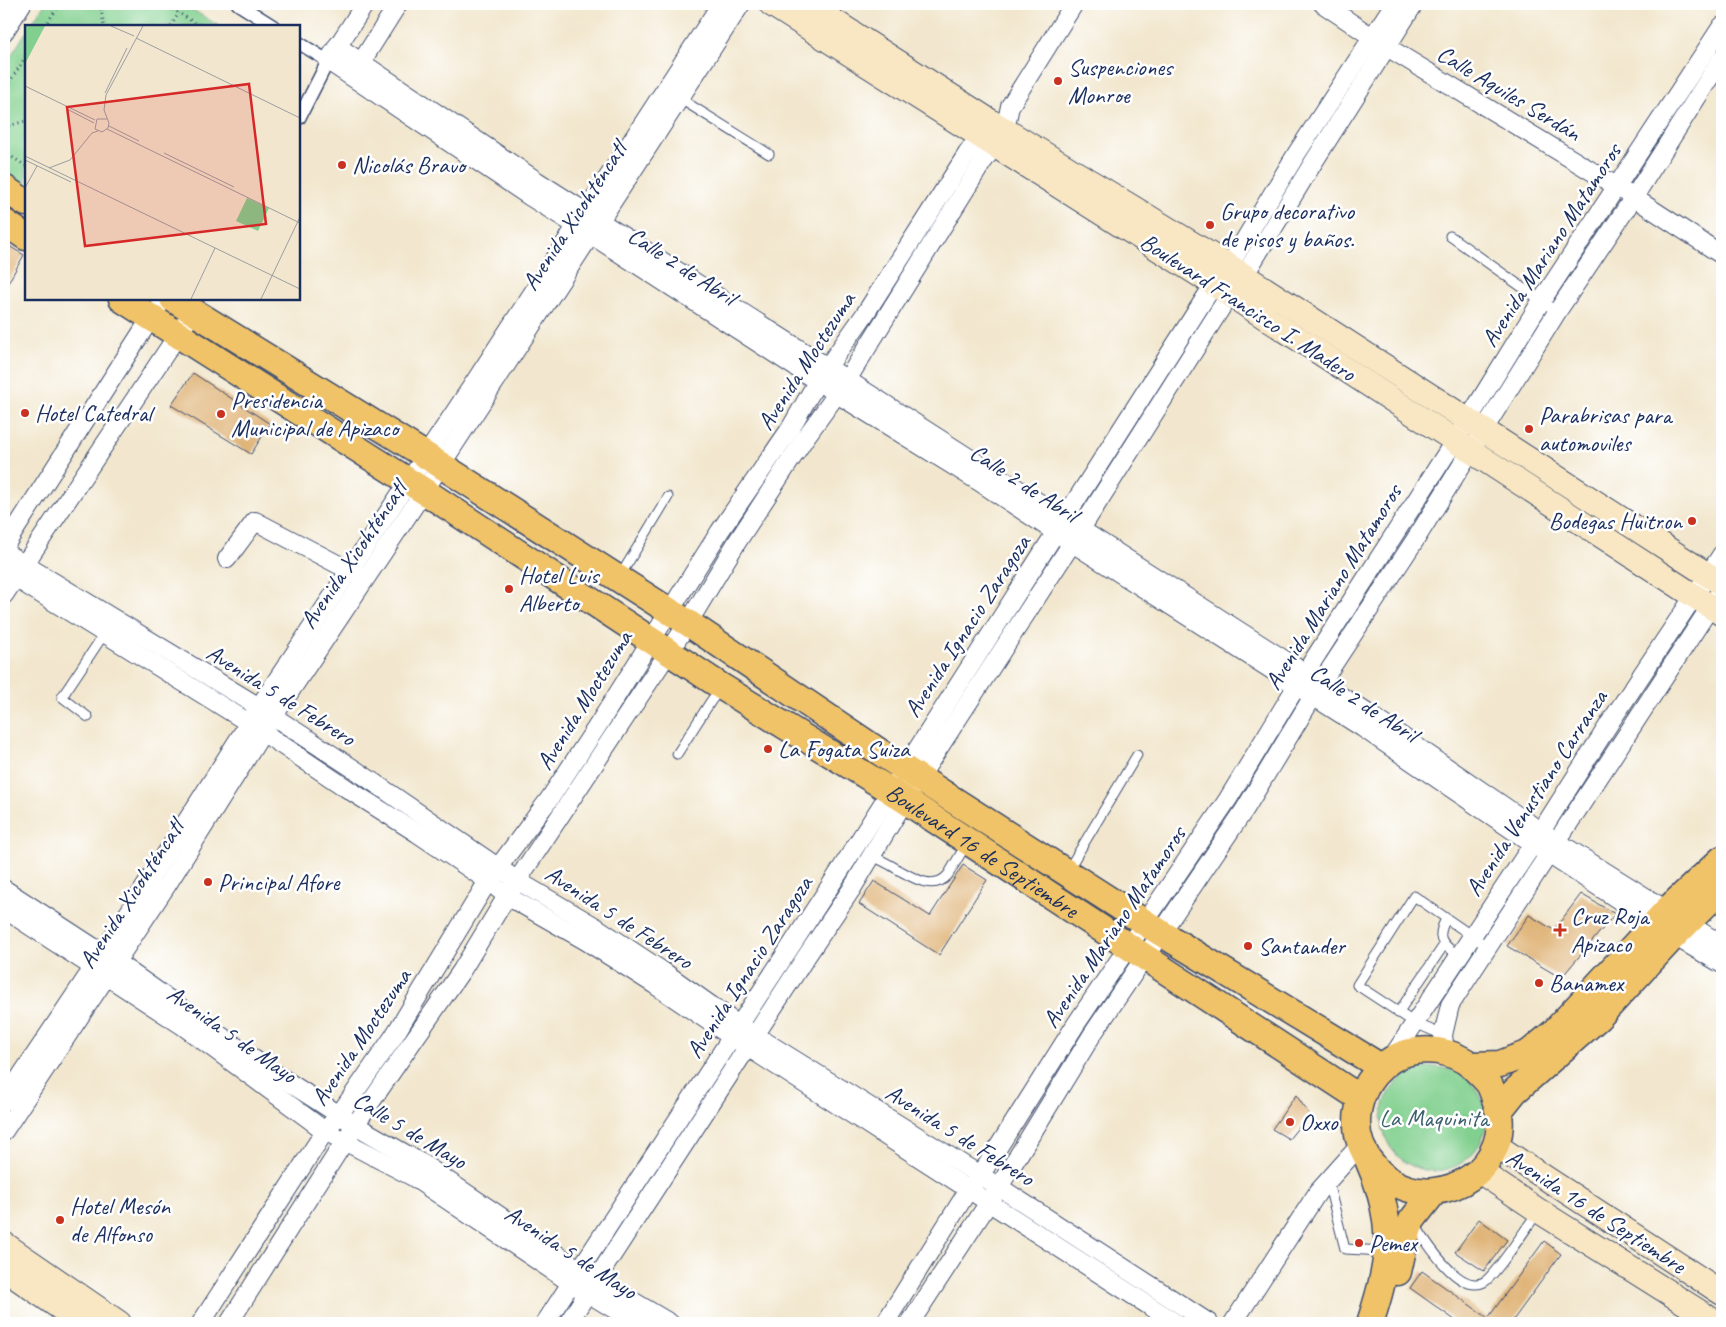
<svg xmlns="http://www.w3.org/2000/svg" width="1726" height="1327" viewBox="0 0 1726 1327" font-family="Caveat,sans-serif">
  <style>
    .green { fill: #82d08f; stroke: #4e8076 }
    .building { fill: #e0b57a }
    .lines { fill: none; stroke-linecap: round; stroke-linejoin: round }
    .service-casing { stroke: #3b4b6f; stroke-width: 11 }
    .pedestrian-casing { stroke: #3b4b6f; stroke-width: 15 }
    .minor-casing { stroke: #3b4b6f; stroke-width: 20 }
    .secondary-casing { stroke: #3b4b6f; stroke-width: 26 }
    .primary-casing { stroke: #3b4b6f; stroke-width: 29 }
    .path { stroke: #3b4b6f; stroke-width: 3; stroke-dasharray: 1 4; stroke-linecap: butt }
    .service { stroke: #fff; stroke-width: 9 }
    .pedestrian { stroke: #fff; stroke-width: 12 }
    .minor { stroke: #fff; stroke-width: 18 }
    .secondary { stroke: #f9e7c3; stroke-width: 24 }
    .primary { stroke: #f1c369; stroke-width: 26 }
    .poi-dot { fill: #c8321e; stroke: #fff; stroke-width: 2 }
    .labels { text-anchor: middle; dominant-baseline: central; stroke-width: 5; stroke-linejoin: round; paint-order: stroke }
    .poi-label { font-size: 24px; fill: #1b2f5e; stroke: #fff; text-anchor: start }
    .street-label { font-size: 24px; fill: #1b2f5e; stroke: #fff }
    .park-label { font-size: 24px; fill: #3a5f6d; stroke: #fff }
    .inset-road { fill: none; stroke: #9c9da1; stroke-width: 1 }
    .view { fill: #d62828; fill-opacity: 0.15; stroke: #d62828; stroke-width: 2.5 }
    .inset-edge { fill: none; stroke: #1b2f5e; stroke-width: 2.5 }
  </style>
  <rect width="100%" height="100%" fill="#fff"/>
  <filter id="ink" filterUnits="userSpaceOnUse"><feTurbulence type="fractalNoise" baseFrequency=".02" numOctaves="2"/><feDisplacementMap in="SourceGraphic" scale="10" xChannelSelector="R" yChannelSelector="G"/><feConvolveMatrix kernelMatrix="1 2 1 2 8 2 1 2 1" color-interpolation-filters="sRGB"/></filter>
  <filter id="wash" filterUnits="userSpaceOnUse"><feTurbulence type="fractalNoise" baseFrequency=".0096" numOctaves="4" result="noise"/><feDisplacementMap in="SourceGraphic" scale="20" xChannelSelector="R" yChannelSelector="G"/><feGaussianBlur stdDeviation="1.12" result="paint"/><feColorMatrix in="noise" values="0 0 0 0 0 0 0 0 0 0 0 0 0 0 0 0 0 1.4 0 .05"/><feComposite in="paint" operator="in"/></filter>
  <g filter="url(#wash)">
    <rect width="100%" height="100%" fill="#f2e7ce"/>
    <g class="green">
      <path d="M 45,4 L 183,4 L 219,26 L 30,26 Z"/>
      <path d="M 26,32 L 26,186 L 4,172 L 4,67 Z"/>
      <circle cx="1434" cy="1119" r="52"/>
    </g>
    <g id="blocks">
      <g class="building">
        <path d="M 4,243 L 24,255 L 4,290 Z"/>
        <path d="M 193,373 L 270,424 L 251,454 L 171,405 Z"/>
        <path d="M 963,865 L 987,880 L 939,955 L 859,904 L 874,881 L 930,916 Z"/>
        <path d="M 1581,894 L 1615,914 L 1561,978 L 1507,946 L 1529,915 L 1554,930 Z"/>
        <path d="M 1296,1095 L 1309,1114 L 1289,1139 L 1272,1129 Z"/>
        <path d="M 1479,1219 L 1507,1240 L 1484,1271 L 1455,1252 Z"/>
        <path d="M 1544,1241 L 1561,1254 L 1511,1323 L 1459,1323 L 1410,1288 L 1422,1271 L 1488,1318 Z"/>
      </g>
    </g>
  </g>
  <g filter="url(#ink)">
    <use href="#blocks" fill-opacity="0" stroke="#3b4b6f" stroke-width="1"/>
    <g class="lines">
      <g class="service-casing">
        <g id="service">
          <path d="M 679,98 L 769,154"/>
          <path d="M 1450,236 L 1557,312"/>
          <path d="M 620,576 L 668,497"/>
          <path d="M 88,717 L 62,697 L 106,631"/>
          <path d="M 677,754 L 711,701 L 720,689"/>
          <path d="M 872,856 C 881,860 889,864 897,869 C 912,877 933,892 948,875 L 967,843"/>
          <path d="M 1068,870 L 1137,755"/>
          <path d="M 1446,919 C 1435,939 1442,943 1458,956"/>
          <path d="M 1398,1013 L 1444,945"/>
          <path d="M 1443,1035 L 1415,1023 L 1357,985 L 1414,896 L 1488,947"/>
          <path d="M 1328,1182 L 1345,1249 L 1385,1251"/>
          <path d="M 1415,1225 C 1426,1242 1459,1295 1484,1282 C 1495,1276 1528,1225 1538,1212"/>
        </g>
      </g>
      <g class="pedestrian-casing">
        <g id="pedestrian">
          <path d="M 238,4 L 273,26"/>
          <path d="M 299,43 L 328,61 L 299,118"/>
        </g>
      </g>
      <g class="minor-casing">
        <g id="minor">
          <path d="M 365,4 L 328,61 L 529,196 L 590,234 L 837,394 L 978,481 L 1055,532 L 1363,728 L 1533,844 L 1674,936 L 1722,964"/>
          <path d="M 1323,4 L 1387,47 L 1616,186 L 1722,255"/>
          <path d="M 4,32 L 22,4"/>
          <path d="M 337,46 L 537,181 L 1372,716 L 1540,831 L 1722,945"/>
          <path d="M 355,72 L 398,4"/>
          <path d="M 4,547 L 163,299"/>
          <path d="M 4,552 L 259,707 L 357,771 L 518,881 L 596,927 L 664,972 L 740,1026 L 999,1187 L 1209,1323"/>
          <path d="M 227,559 L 255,521 L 360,576"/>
          <path d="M 4,571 L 249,723 L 346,788 L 417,833 L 488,881 L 507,896 L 586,941 L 655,985 L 732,1037 L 1176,1323"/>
          <path d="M 4,595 L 193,312"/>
          <path d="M 4,889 L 116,962 L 268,1069 L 355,1125 L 423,1164 L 580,1270 L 670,1323"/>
          <path d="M 4,909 L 183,1026 L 325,1131 L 413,1177 L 571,1283 L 637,1323"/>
          <path d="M 1445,1052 L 1443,1035 L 1450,1005 L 1722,589"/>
          <path d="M 1391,1059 L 1533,844 L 1611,721 L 1722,554"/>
          <path d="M 4,1101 L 103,953 L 259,707 L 472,386 L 721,4"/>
          <path d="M 4,1131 L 167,885 L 263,732 L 424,491 L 741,4"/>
          <path d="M 201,1323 L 325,1131 L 339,1115 L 394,1036 L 488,881 L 550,798 L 598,725 L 720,531 L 790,429 L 817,382 L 865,314 L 967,154 L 986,127"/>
          <path d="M 229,1323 L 355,1125 L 462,970 L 507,896 L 688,623 L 737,542 L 805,438 L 847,380 L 982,163 L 1005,130 L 1010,106 L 1074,4"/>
          <path d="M 545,1323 L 834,880 L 1214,284 L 1229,266 L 1297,153 L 1394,4"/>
          <path d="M 568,1323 L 806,957 L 851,890 L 905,800 L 1072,543 L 1230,294 L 1244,276 L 1313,163 L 1414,4"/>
          <path d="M 885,1323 L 969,1189 L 980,1176 L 1076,1024 L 1228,799 L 1296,687 L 1468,420 L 1542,300 L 1722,26"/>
          <path d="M 910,1323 L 999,1187 L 1092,1035 L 1245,809 L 1321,683 L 1417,537 L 1557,312 L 1634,197 L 1722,58"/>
          <path d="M 1233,1323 L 1318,1192 L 1361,1144"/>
        </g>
      </g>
      <g class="secondary-casing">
        <g id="secondary">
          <path d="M 771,4 L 1214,284 L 1722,614"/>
          <path d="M 807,4 L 990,121 L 1229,266 L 1722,584"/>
          <path d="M 1495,1145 L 1722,1293"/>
          <path d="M 1479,1171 L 1539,1211 L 1717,1323"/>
          <path d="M 4,1244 L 119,1323"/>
          <path d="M 4,1269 L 82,1323"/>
        </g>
      </g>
      <g class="primary-casing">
        <g id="primary">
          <path d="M 4,188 L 26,203"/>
          <path d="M 4,222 L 26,237"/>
          <path id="s1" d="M 122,299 L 424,491 L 722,687 L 891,791 L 1360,1098"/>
          <path d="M 173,299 L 425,455 L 688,623 L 905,769 L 1161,933 L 1381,1067"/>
          <path d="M 1472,1065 L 1500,1064 L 1529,1053 L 1553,1033 L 1666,911 L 1722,859"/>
          <path d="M 1499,1111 L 1515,1091 L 1599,1017 L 1674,936 L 1722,888"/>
          <path d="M 1369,1160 C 1375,1168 1382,1176 1391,1181 C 1444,1214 1517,1163 1496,1102 C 1494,1096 1492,1089 1489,1084 C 1486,1080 1482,1076 1479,1073 C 1461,1053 1435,1047 1410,1052 C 1396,1055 1384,1064 1375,1074 C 1359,1093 1352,1121 1361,1145 C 1363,1150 1367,1156 1369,1162 C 1377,1180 1383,1199 1386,1220 C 1391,1255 1381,1290 1370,1323"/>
          <path d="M 1398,1272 L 1405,1240 L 1412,1220 L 1434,1192"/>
        </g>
      </g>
      <g class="path">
        <path d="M 100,4 L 104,26"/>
        <path d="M 164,4 L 200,26"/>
        <path d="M 45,26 L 60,4"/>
        <path d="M 171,26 L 179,13"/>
        <path d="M 4,91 L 26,56"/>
        <path d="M 4,127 L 26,121"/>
        <path d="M 4,152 L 26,166"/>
      </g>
      <use href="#service" class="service"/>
      <use href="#pedestrian" class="pedestrian"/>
      <use href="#minor" class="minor"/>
      <use href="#secondary" class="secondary"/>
      <use href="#primary" class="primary"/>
    </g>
  </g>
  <g class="poi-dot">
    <circle cx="1058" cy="81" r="5"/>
    <circle cx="342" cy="165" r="5"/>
    <circle cx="1210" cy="225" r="5"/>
    <circle cx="25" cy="413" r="5"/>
    <circle cx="221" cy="414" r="5"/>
    <circle cx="1529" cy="429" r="5"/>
    <circle cx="1692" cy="521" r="5"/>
    <circle cx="509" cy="589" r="5"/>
    <circle cx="768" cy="749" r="5"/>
    <circle cx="208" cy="882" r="5"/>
    <path d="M1557.5 922.5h5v5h5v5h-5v5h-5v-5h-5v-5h5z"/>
    <circle cx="1248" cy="946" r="5"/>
    <circle cx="1539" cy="983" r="5"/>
    <circle cx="1290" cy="1122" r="5"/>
    <circle cx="60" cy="1220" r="5"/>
    <circle cx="1359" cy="1243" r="5"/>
  </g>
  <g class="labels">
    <g class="poi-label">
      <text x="1068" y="67">Suspenciones<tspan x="1068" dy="28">Monroe</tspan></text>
      <text x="352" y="165">Nicolás Bravo</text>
      <text x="1220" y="211">Grupo decorativo<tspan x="1220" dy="28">de pisos y baños.</tspan></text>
      <text x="231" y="400">Presidencia<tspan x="231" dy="28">Municipal de Apizaco</tspan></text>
      <text x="35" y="413">Hotel Catedral</text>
      <text x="1539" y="415">Parabrisas para<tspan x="1539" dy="28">automoviles</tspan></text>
      <text x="1682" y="521" text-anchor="end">Bodegas Huitron</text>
      <text x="519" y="575">Hotel Luis<tspan x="519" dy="28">Alberto</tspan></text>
      <text x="778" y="749">La Fogata Suiza</text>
      <text x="218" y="882">Principal Afore</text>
      <text x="1571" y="916">Cruz Roja<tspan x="1571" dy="28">Apizaco</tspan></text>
      <text x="1258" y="946">Santander</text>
      <text x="1549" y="983">Banamex</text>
      <text x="1300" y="1122">Oxxo</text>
      <text x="70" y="1206">Hotel Mesón<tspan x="70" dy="28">de Alfonso</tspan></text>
      <text x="1369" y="1243">Pemex</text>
    </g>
    <g class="street-label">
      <text transform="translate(1509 93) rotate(31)">Calle Aquiles Serdán</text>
      <text transform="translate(574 216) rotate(-57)">Avenida Xicohténcatl</text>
      <text transform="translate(1551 245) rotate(-57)">Avenida Mariano Matamoros</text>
      <text transform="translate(682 266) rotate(33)">Calle 2 de Abril</text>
      <text transform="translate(1248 307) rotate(33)">Boulevard Francisco I. Madero</text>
      <text transform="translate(806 361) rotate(-57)">Avenida Moctezuma</text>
      <text transform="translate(1024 483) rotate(33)">Calle 2 de Abril</text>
      <text transform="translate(353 555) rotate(-56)">Avenida Xicohténcatl</text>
      <text transform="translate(1333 587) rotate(-58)">Avenida Mariano Matamoros</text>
      <text transform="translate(967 626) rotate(-57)">Avenida Ignacio Zaragoza</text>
      <text transform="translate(281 695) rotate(32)">Avenida 5 de Febrero</text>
      <text transform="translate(584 700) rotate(-58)">Avenida Moctezuma</text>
      <text transform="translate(1364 703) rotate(33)">Calle 2 de Abril</text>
      <text transform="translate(1536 793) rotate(-57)">Avenida Venustiano Carranza</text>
      <text stroke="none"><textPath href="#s1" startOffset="1022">Boulevard 16 de Septiembre</textPath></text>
      <text transform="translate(131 894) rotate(-57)">Avenida Xicohténcatl</text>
      <text transform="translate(619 917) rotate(33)">Avenida 5 de Febrero</text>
      <text transform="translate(1114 927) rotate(-56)">Avenida Mariano Matamoros</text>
      <text transform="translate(749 967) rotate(-57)">Avenida Ignacio Zaragoza</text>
      <text transform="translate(232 1034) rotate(35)">Avenida 5 de Mayo</text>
      <text transform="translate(361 1037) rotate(-56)">Avenida Moctezuma</text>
      <text transform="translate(410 1130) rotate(31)">Calle 5 de Mayo</text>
      <text transform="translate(960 1135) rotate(32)">Avenida 5 de Febrero</text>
      <text transform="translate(1596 1211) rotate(33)">Avenida 16 de Septiembre</text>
      <text transform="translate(571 1252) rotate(33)">Avenida 5 de Mayo</text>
    </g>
    <g class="park-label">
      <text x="1434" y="1118">La Maquinita</text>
    </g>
  </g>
  <g transform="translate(25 25)">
    <rect width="275" height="275" fill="#f2e7ce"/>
    <path d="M 0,1 L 20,1 L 1,37 L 0,36 ZM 222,173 L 244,183 L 233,206 L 211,196 Z" fill="#82d08f"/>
    <path class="inset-road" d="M 86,1 L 109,11M 111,13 L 275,93M 0,61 L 70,95M 80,68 L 102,23M 42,84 L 69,98M 82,94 L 72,94 L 70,104 L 77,107 L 83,103 L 84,98 L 79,85 L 81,70 L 118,1M 84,101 L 114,116M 82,104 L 275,198M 139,128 L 209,162M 0,131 L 275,264M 0,135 L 46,157M 24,143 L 45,135 L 67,108 L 73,106M 0,163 L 12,141M 166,274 L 190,223M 236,274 L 275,192"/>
    <path class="view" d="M 224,59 L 241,199 L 60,221 L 42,82 Z"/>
    <rect width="275" height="275" class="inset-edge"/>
  </g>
  <rect width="1726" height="1327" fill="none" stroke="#fff" stroke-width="20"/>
</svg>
